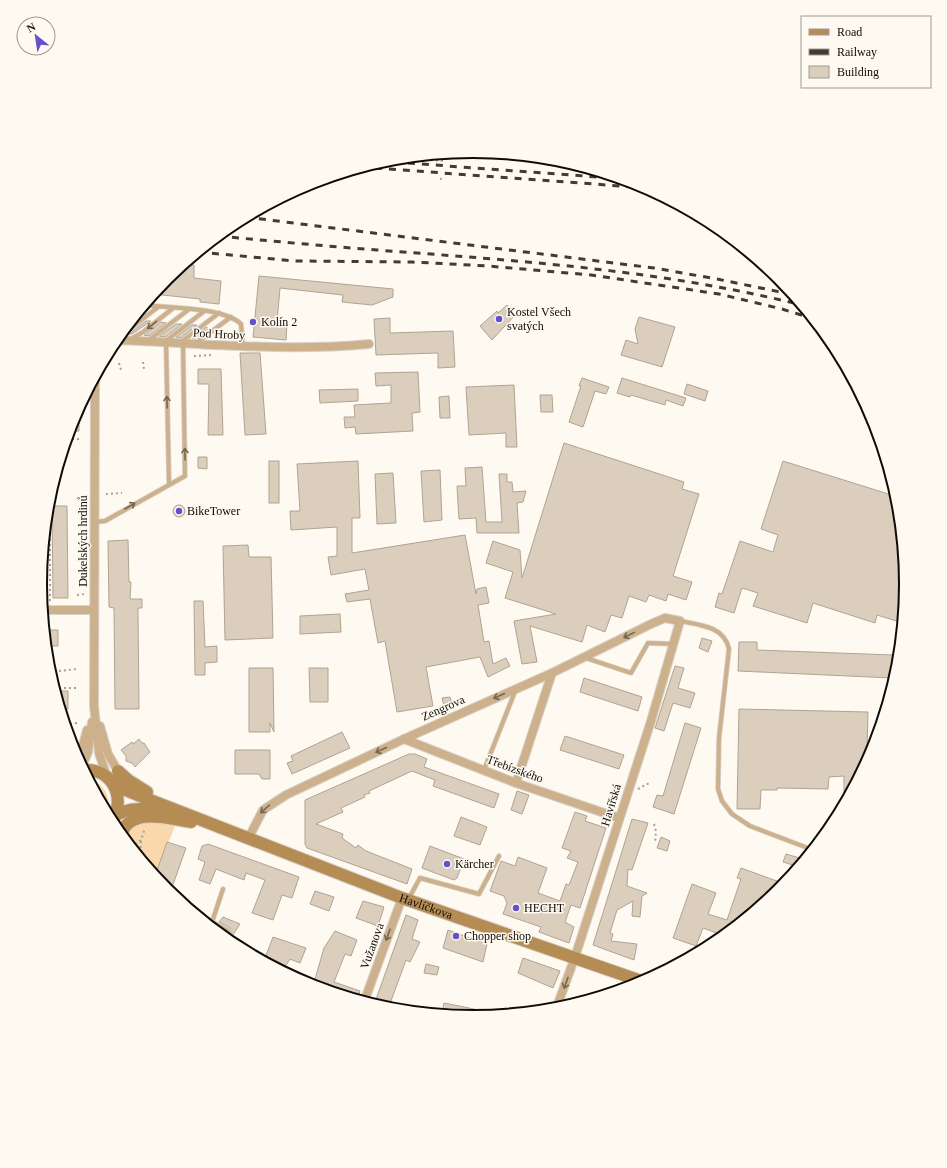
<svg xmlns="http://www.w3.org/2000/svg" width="947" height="1168" viewBox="0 0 947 1168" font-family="'Times New Roman',serif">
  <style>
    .green { fill: #fad8ab }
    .building { fill: #dbcebc; stroke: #b0a392 }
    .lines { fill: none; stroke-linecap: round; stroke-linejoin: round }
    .lane-casing { stroke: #d8d3cb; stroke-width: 5.5 }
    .street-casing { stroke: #d8d3cb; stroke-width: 10 }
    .secondary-casing { stroke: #d8d3cb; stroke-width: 14 }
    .path { stroke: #a5a09a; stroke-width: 2; stroke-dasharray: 2 3; stroke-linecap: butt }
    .lane { stroke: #ccb18c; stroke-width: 4 }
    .street { stroke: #ccb18c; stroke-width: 8 }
    .secondary { stroke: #b58d54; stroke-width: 12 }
    .rail { stroke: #3f3b35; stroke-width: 3; stroke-dasharray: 7 7; stroke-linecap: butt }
    .oneway { stroke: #776650 }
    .poi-dot { fill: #6351ca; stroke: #fef9f1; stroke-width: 1.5 }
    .labels { text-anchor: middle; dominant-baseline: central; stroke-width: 3; stroke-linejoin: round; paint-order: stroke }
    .poi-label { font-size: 12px; fill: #0f0b06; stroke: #fef9f1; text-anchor: start }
    .street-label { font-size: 12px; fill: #0f0b06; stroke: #fef9f1 }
    .rim { fill: none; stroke: #0f0b06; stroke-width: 2 }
  </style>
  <rect width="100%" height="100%" fill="#fef9f1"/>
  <g class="green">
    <path d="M 89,780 C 104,783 113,798 106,812 Z"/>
    <path d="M 144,821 L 155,821 L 175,826 L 155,876 L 125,840 L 128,832 Z"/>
  </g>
  <g class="building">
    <path d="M 184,264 L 194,265 L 194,278 L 221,281 L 219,304 L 200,302 L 200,299 L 153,294 L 167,277 Z"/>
    <path d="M 259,276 L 393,289 L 393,297 L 372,305 L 342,302 L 343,295 L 280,288 L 277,322 L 287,323 L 286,340 L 253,337 Z"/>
    <path d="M 507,305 L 515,315 L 492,340 L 480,326 L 497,311 L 498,313 Z"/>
    <path d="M 639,317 L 675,327 L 662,367 L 621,355 L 626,340 L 638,344 L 635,329 Z"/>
    <path d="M 390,318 L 390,333 L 453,331 L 455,367 L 438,368 L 438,353 L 376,355 L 374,319 Z"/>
    <path d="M 146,321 L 151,321 L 132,334 L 129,334 Z"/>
    <path d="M 161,322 L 166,323 L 149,336 L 144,335 Z"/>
    <path d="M 176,324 L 182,324 L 166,337 L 159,336 Z"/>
    <path d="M 192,325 L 197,325 L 181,338 L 176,337 Z"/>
    <path d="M 206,327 L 209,329 L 196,338 L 192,338 Z"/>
    <path d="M 240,353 L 260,353 L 266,434 L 245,435 Z"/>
    <path d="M 198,369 L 221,369 L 223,435 L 208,435 L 209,384 L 198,384 Z"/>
    <path d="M 418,372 L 420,412 L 412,413 L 413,431 L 356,434 L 355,427 L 345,428 L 344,417 L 355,417 L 354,405 L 391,403 L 391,385 L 376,386 L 375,373 Z"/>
    <path d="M 582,378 L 609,387 L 606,394 L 595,391 L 583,427 L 569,422 L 581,386 L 579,386 Z"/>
    <path d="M 622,378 L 686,398 L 683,406 L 666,400 L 665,405 L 631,395 L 630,397 L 617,393 Z"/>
    <path d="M 687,384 L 708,391 L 705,401 L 684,394 Z"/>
    <path d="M 514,385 L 517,447 L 506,447 L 506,433 L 469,435 L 466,387 Z"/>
    <path d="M 358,389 L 358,401 L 320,403 L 319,390 Z"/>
    <path d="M 540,395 L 552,395 L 553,412 L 541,412 Z"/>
    <path d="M 449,396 L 450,418 L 440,418 L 439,397 Z"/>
    <path d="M 79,422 L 79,431 L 69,432 L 72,423 Z"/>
    <path d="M 564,443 L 684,482 L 682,489 L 699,494 L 673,576 L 692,582 L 686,600 L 668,594 L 666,601 L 649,595 L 646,602 L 629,596 L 622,618 L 611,615 L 605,632 L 587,625 L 582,642 L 530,626 L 537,662 L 522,664 L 514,621 L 556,614 L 505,598 L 513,572 L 486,563 L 493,541 L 520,550 L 522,578 Z"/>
    <path d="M 198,457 L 207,457 L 207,469 L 198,468 Z"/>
    <rect x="269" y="461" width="10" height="42"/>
    <path d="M 358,461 L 360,518 L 352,518 L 352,553 L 465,535 L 476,594 L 477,589 L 486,587 L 489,603 L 478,605 L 484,642 L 489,641 L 493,664 L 506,658 L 510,666 L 488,677 L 480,657 L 426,667 L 433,706 L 397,712 L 385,641 L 378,643 L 370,599 L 347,602 L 345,594 L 369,590 L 365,569 L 331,575 L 328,557 L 337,556 L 337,527 L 291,530 L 290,511 L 300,511 L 297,464 Z"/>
    <path d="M 783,461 L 898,497 L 907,584 L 903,623 L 877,615 L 875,623 L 813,603 L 807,623 L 753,606 L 758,593 L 742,588 L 734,613 L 715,607 L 719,593 L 722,594 L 740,541 L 773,552 L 778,535 L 761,529 Z"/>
    <path d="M 482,467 L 486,522 L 502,522 L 499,474 L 507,474 L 507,482 L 512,482 L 513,492 L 526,491 L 523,502 L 517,503 L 519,533 L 477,533 L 476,518 L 459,519 L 457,486 L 466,486 L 465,468 Z"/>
    <path d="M 440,470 L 442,520 L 424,522 L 421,471 Z"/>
    <path d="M 393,473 L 396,523 L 377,524 L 375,474 Z"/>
    <circle cx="179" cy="511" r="6"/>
    <path d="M 52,506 L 67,506 L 68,598 L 53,598 Z"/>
    <path d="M 128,540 L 129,582 L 131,582 L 130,599 L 142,599 L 142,608 L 138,608 L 138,615 L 139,709 L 115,709 L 114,608 L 109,607 L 108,541 Z"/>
    <path d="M 248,545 L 249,557 L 271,557 L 273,638 L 225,640 L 223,546 Z"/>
    <path d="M 194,601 L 203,601 L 205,647 L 217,646 L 217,662 L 205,663 L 205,675 L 195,675 Z"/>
    <path d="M 340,614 L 341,632 L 300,634 L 300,616 Z"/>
    <path d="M 45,630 L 58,630 L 58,646 L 46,646 Z"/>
    <path d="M 702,638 L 712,641 L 708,652 L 699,648 Z"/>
    <path d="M 739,642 L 757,642 L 757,650 L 893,655 L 892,678 L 738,671 Z"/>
    <path d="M 675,666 L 684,668 L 678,688 L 695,693 L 690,708 L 673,703 L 664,731 L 655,728 Z"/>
    <path d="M 249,668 L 273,668 L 274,732 L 270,723 L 270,732 L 249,732 Z"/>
    <path d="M 309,668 L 328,668 L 328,702 L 310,702 Z"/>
    <path d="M 584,678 L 642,697 L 638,711 L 580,692 Z"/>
    <path d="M 55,691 L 68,691 L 68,709 L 61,709 Z"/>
    <path d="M 450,697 L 452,704 L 444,706 L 442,698 Z"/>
    <path d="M 739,709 L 868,712 L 867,749 L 874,749 L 844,806 L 844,776 L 829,777 L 828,789 L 777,788 L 777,790 L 761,790 L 760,809 L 737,809 Z"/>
    <path d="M 685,723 L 701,728 L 674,814 L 653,807 L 657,795 L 663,796 Z"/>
    <path d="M 342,732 L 350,748 L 292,774 L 287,763 L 293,761 L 291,756 Z"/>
    <path d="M 565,736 L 624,755 L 619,769 L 560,750 Z"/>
    <path d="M 139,739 L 142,743 L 144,743 L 150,752 L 135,767 L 132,763 L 126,761 L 126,756 L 121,750 L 132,742 L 133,744 Z"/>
    <path d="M 235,750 L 270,750 L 270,779 L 262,779 L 259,774 L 235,774 Z"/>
    <path d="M 409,754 L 415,754 L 427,759 L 424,767 L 499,794 L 494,808 L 433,786 L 435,780 L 412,771 L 369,791 L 370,793 L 364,795 L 365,797 L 341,808 L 343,812 L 316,824 L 343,834 L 342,838 L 356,848 L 358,845 L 366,851 L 412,869 L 407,884 L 307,848 L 305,844 L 305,800 Z"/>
    <path d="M 517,791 L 529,795 L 522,814 L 511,810 Z"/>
    <path d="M 575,812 L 587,816 L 585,821 L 606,828 L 580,908 L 571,905 L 565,922 L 574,927 L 569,943 L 539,932 L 541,927 L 503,914 L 507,903 L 504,896 L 490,891 L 501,861 L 515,866 L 518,857 L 547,868 L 538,893 L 560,901 L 566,884 L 569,885 L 578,862 L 567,858 L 571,851 L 562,848 Z"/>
    <path d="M 461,817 L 487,827 L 480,845 L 454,836 Z"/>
    <path d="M 632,819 L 648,823 L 632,870 L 628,869 L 627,886 L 647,893 L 642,896 L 640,917 L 632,916 L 633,901 L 617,910 L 610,933 L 613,934 L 611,941 L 637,944 L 634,960 L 593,945 Z"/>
    <path d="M 661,837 L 670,841 L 667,851 L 657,848 Z"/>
    <path d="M 167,842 L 186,848 L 170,893 L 155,876 Z"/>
    <path d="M 208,844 L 299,877 L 292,898 L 282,895 L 273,920 L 252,913 L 265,880 L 246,873 L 244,880 L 216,869 L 210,884 L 199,880 L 205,862 L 198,859 L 202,846 Z"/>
    <path d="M 430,846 L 464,859 L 457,878 L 454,880 L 422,868 Z"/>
    <path d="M 786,854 L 803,859 L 799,867 L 783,862 Z"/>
    <path d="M 741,868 L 785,884 L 780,891 L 725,936 L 703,928 L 696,946 L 673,938 L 692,884 L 716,893 L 708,914 L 727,920 L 741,879 L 737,878 Z"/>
    <path d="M 315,891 L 334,897 L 329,911 L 310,904 Z"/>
    <path d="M 363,901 L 384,907 L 378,926 L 356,918 Z"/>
    <path d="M 406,915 L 418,920 L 412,939 L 420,942 L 410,962 L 406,960 L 388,1009 L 374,1005 Z"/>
    <path d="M 223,917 L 240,924 L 229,941 L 214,929 L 215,928 L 228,934 L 231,933 L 230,928 L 219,922 Z"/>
    <path d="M 448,930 L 487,944 L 483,962 L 443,948 Z"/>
    <path d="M 335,931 L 357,940 L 351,956 L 345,954 L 334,982 L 360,991 L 357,1000 L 313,986 L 324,948 Z"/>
    <path d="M 273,937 L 306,948 L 300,963 L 290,959 L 282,971 L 264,961 Z"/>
    <path d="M 523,958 L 560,971 L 553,988 L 518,973 Z"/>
    <path d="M 426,964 L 439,967 L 437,975 L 424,973 Z"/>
    <path d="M 444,1003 L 474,1009 L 491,1016 L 473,1018 L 460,1014 L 459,1016 L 447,1015 L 448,1010 L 443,1008 Z"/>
  </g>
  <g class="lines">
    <g class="lane-casing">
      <g id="lane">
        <path d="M 144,305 C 170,308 223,307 241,324 L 243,347"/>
        <path d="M 117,339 L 158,307"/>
        <path d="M 131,339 L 143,332 L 172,309"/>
        <path d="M 149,340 L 188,310"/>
        <path d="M 166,341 L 203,312"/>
        <path d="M 166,342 L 169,483"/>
        <path d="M 181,342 L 219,313"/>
        <path d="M 196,343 L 231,317"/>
        <path d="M 94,522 L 105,521 L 185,476 L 183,344"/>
        <path d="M 680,621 C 700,625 724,626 729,649 L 719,738 L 718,789 L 722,801 L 732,814 L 750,826 L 813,850"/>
        <path d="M 586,658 L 631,673 L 648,643 L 673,644"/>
        <path d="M 484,770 L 516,689"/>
        <path d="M 409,898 L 420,878 L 479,894 L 499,856"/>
        <path d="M 212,922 L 223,889"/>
        <path d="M 210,926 L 212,922 L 228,931"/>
      </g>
    </g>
    <g class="street-casing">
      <g id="street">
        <path d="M 116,340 C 200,343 284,352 369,344"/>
        <path d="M 95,376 L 94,706 L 99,753 L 107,777"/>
        <path d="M 43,610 L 94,610"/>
        <path d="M 100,726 L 108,754 L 118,771"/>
        <path d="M 404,739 L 516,783 L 619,818"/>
        <path d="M 76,755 L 83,745 L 87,730"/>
        <path d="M 82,766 L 88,752 L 92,722"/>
        <path d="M 516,783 L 552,673"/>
        <path d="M 248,839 L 263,810 L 286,795 L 404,739 L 552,673 L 651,624 L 665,618 L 680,621 L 651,721 L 575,957 L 556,1009"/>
        <path d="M 364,1002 L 402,898"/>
      </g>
    </g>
    <g class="secondary-casing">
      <g id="secondary">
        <path d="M 84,770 C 111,768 126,796 113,819"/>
        <path d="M 118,771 L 128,780 L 147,792"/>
        <path id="s1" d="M 107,777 L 123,789 L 145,798 L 402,898 L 644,982"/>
        <path d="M 114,817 C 127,806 151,808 167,813"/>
        <path d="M 121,835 C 130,806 170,819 191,822"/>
      </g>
    </g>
    <g class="path">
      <path d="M 426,160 L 446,161"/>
      <path d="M 440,179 L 445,178"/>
      <path d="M 194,356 L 213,355"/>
      <path d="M 143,362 L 144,370"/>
      <path d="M 119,363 L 121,370"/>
      <path d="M 67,439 L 82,439"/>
      <path d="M 69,439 L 69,450"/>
      <path d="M 50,494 L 50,601"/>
      <path d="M 106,494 L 122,493"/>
      <path d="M 77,595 L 85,594"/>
      <path d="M 49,672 L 77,669"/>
      <path d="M 54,688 L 78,688"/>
      <path d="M 65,724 L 78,723"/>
      <path d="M 638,789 L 651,782"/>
      <path d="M 654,824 L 656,831 L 655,843"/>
      <path d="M 131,847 L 141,840 L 145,828"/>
      <path d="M 140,858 L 141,840"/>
    </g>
    <use href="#lane" class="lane"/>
    <use href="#street" class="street"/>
    <use href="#secondary" class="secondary"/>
    <g class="rail">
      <path d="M 380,161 L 625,179"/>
      <path d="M 361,167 L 648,188"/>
      <path d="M 245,217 L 654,268 L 717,279 L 795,295"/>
      <path d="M 218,236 C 271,241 324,246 377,250 C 522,261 661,270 802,305"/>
      <path d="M 198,252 L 295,261 L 412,262 L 488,266 L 591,275 L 719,294 L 782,309 L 814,319"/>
    </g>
  </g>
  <defs><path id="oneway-shaft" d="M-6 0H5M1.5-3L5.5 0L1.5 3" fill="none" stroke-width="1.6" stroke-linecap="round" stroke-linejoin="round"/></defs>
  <g class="oneway">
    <use href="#oneway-shaft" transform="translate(152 325) rotate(141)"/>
    <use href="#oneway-shaft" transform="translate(167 402) rotate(-91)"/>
    <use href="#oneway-shaft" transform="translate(185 454) rotate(-91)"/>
    <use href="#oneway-shaft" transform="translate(130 506) rotate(-30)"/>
    <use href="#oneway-shaft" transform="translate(629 635) rotate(154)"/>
    <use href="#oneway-shaft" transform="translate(499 696) rotate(156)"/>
    <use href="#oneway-shaft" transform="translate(381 750) rotate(155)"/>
    <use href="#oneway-shaft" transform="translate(265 809) rotate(138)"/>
    <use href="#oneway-shaft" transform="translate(388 935) rotate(110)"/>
    <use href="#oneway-shaft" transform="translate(566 983) rotate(110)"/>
  </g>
  <g class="poi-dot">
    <circle cx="499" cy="319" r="4"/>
    <circle cx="253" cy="322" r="4"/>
    <circle cx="179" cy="511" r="4"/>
    <circle cx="447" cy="864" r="4"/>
    <circle cx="516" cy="908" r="4"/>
    <circle cx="456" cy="936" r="4"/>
  </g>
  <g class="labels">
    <g class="poi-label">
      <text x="507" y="312">Kostel Všech<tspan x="507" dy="14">svatých</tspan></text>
      <text x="261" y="322">Kolín 2</text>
      <text x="187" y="511">BikeTower</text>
      <text x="455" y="864">Kärcher</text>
      <text x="524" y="908">HECHT</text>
      <text x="464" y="936">Chopper shop</text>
    </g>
    <g class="street-label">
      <text transform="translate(219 334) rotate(3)">Pod Hroby</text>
      <text transform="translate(83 541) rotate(-90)">Dukelských hrdinů</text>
      <text transform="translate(443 708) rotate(-24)">Zengrova</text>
      <text transform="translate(515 769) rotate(20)">Třebízského</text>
      <text transform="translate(611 805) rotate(-73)">Havířská</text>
      <text stroke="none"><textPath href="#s1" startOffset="345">Havlíčkova</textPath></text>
      <text transform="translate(372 946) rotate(-70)">Vužanova</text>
    </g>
  </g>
  <path d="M0 0H947V1168H0ZM47 584a426 426 0 1 1 852 0a426 426 0 1 1-852 0Z" fill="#fef9f1" fill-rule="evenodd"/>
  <path class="rim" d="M47 584a426 426 0 1 1 852 0a426 426 0 1 1-852 0Z"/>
  <rect x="801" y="16" width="130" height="72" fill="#fef9f1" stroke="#9e9a93"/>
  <rect x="809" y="29" width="20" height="6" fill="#b58d54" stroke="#9e9a93"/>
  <text x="837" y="36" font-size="12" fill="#0f0b06">Road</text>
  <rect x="809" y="49" width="20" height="6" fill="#3f3b35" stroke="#9e9a93"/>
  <text x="837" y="56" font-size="12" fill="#0f0b06">Railway</text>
  <rect x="809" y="66" width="20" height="12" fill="#dbcebc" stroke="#9e9a93"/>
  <text x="837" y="76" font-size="12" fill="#0f0b06">Building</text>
  <g transform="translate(36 36) rotate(330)"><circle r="19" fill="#fef9f1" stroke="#9e9a93"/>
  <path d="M0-3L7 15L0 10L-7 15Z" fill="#6351ca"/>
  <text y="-6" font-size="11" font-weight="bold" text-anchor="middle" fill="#0f0b06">N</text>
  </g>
</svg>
